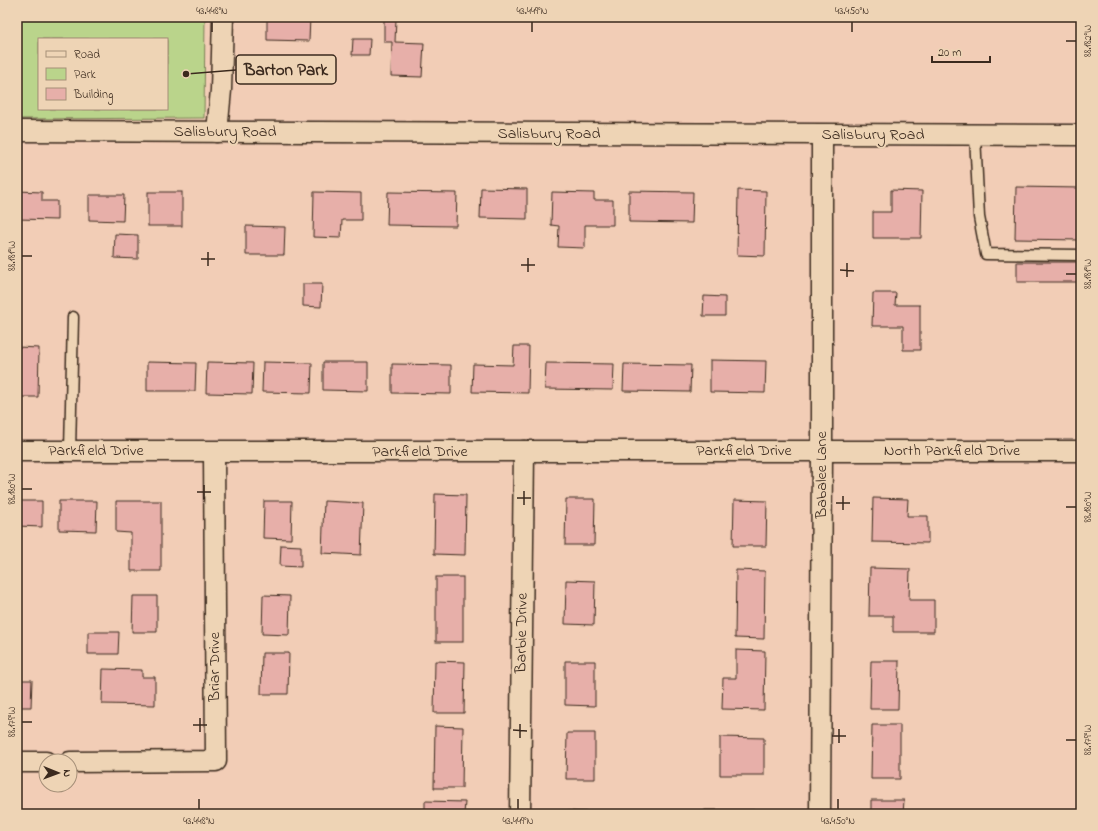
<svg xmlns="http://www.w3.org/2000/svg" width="1098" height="831" viewBox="0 0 1098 831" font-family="'Indie Flower',sans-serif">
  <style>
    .green { fill: #bad48b; stroke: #7a7f54; fill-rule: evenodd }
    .building { fill: #e7afa9; stroke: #3b2a1e }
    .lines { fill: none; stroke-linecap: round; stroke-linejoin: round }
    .lane-casing { stroke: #3b2a1e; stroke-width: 13 }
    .street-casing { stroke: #3b2a1e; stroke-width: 23 }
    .lane { stroke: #eed4b5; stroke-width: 10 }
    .street { stroke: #eed4b5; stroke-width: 20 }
    .ticks { fill: none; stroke: #3b2a1e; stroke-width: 1.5 }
    .labels { text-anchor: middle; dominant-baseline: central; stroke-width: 4; stroke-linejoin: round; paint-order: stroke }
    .street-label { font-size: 16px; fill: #3b2a1e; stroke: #eed4b5 }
    .leader { fill: none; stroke: #3b2a1e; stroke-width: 1.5 }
    .callout-dot { fill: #3b2a1e; stroke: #eed4b5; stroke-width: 1.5 }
    .callout { fill: #eed4b5; stroke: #3b2a1e; stroke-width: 1.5 }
    .callout-label { font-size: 17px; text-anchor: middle; font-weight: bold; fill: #3b2a1e }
    .neatline { fill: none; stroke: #3b2a1e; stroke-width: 1.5 }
    .ticks-label { font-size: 10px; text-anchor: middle; fill: #3b2a1e }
  </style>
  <rect width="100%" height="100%" fill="#f2cdb6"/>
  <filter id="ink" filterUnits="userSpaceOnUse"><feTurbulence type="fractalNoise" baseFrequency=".025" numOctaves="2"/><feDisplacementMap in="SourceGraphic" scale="8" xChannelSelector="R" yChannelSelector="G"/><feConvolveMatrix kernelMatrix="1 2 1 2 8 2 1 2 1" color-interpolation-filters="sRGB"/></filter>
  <g filter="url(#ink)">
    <path class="green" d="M 17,17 L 205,17 L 204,118 L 17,119 ZM 39,39 L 167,39 L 167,109 L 39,109 Z"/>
    <g class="building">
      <path d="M 267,17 L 310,17 L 309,41 L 267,40 Z"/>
      <path d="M 384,18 L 396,18 L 395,42 L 424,43 L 422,77 L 391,76 L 392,42 L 384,42 Z"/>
      <path d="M 353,39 L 370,39 L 369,55 L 352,55 Z"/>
      <path d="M 1016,187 L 1081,188 L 1081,240 L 1015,239 Z"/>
      <path d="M 481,188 L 527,189 L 527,219 L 480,218 Z"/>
      <path d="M 738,190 L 766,191 L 765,256 L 737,255 Z"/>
      <path d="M 891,190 L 922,191 L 921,238 L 873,238 L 873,212 L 891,212 Z"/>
      <path d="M 17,191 L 42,192 L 42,201 L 57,201 L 57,220 L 17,219 Z"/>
      <path d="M 629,191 L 693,192 L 692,223 L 629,222 Z"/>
      <rect x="148" y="192" width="34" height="34"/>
      <path d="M 314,192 L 361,193 L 361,220 L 342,220 L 341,238 L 313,237 Z"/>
      <path d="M 388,192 L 457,193 L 456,226 L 387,225 Z"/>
      <path d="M 552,192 L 594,193 L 594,200 L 613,200 L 613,225 L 585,225 L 585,248 L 558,247 L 559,226 L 551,225 Z"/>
      <path d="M 89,195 L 124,195 L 123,221 L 89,220 Z"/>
      <path d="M 246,226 L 285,227 L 284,255 L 246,255 Z"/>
      <path d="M 115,234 L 138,235 L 138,259 L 114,258 Z"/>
      <rect x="1017" y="262" width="64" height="20"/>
      <path d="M 303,284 L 322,284 L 321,307 L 303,306 Z"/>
      <path d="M 873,293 L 896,293 L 895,305 L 920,305 L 920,350 L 903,350 L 903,326 L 872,326 Z"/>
      <path d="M 704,296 L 725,297 L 725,316 L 703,316 Z"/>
      <path d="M 514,346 L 529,346 L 528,393 L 472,392 L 473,364 L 513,365 Z"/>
      <path d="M 17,347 L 39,348 L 38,397 L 17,397 Z"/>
      <path d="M 710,360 L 766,361 L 765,393 L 710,392 Z"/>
      <path d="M 147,362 L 196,363 L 195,391 L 147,391 Z"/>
      <path d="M 207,362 L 253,363 L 252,394 L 206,393 Z"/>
      <path d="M 263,362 L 312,363 L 311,393 L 262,392 Z"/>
      <path d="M 323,362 L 368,362 L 368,391 L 323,390 Z"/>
      <path d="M 546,363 L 614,364 L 613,390 L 545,389 Z"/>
      <path d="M 392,364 L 451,365 L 451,394 L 392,393 Z"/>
      <path d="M 624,364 L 691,365 L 690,392 L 623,391 Z"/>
      <path d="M 435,494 L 466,495 L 465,555 L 434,554 Z"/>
      <path d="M 873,498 L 908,499 L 907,516 L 928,516 L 928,543 L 872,542 Z"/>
      <path d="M 566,499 L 595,499 L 594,545 L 565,545 Z"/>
      <path d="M 734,500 L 767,501 L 766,546 L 733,546 Z"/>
      <path d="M 17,501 L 42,501 L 42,527 L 17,526 Z"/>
      <path d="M 59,501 L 97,501 L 96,531 L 59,530 Z"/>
      <path d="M 116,501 L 161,501 L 161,571 L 131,571 L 131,533 L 116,532 Z"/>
      <path d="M 264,501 L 292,501 L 291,539 L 263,538 Z"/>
      <path d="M 324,501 L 363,503 L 361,555 L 322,553 Z"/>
      <path d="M 281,545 L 301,546 L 301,567 L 280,566 Z"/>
      <path d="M 870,568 L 910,569 L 909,600 L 934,600 L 934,632 L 893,632 L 893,616 L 869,616 Z"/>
      <path d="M 736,570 L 765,571 L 764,639 L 735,638 Z"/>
      <rect x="436" y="577" width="27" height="65"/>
      <path d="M 566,580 L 595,581 L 594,625 L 565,624 Z"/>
      <path d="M 263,595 L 290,596 L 289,635 L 262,634 Z"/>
      <path d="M 133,596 L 157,596 L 157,632 L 132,632 Z"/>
      <path d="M 88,632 L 119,632 L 118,654 L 88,654 Z"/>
      <path d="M 736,650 L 765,651 L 764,710 L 722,709 L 723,678 L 736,678 Z"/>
      <path d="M 262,653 L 289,653 L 288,694 L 261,694 Z"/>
      <path d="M 435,661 L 465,662 L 464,713 L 434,713 Z"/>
      <path d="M 565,661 L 595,661 L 595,706 L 565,705 Z"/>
      <path d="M 871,661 L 899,661 L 898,709 L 870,709 Z"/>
      <path d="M 103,669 L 142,670 L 142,677 L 155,677 L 155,705 L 102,704 Z"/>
      <path d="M 17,680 L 32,680 L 31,707 L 17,707 Z"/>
      <path d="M 872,725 L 900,725 L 900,779 L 871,779 Z"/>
      <path d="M 435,726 L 463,727 L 462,788 L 434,788 Z"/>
      <path d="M 567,733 L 595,733 L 595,779 L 566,779 Z"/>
      <path d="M 720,737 L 764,738 L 764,775 L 720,775 Z"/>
      <path d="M 871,800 L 904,800 L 903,814 L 871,814 Z"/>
      <path d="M 425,801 L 465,802 L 464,814 L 425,814 Z"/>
      <rect x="705" y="810" width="58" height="4"/>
      <path d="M 563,811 L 591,812 L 591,814 L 563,814 Z"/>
    </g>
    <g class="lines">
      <g class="lane-casing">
        <g id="lane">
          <path d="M 975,135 L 979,217 L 986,254 L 1081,255"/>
          <path d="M 70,451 L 73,317"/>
        </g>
      </g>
      <g class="street-casing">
        <g id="street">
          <path d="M 17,131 L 1081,135"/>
          <path d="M 217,132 L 221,90 L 223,17"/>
          <path d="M 17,451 L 1081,451"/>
          <path d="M 17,762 L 46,762"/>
          <path d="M 70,762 L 216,761 L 214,452"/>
          <path d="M 520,814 L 524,451"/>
          <path d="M 820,814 L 822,451 L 822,135"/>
        </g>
      </g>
      <use href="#lane" class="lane"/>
      <use href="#street" class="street"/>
    </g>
  </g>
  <path class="ticks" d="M 212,32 L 212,22M 532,32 L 532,22M 852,32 L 852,22M 1066,41 L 1076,41M 22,256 L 32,256M 201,259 L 215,259M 521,265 L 535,265M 208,266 L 208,252M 840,270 L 854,271M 528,272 L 528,258M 1066,274 L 1076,274M 847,277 L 847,263M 22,489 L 32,489M 197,492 L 211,492M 517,498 L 531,498M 204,499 L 204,485M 836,503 L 850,503M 524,505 L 524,491M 1066,507 L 1076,507M 843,510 L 843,496M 22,722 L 32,722M 193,725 L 207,725M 513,730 L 527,731M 200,732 L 200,718M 832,736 L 846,736M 520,738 L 520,724M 1066,740 L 1076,740M 839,743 L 839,729M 199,809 L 199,799M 518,809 L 518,799M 838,809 L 838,799"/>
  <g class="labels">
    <g class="street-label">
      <text x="225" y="132">Salisbury Road</text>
      <text x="549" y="134">Salisbury Road</text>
      <text x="873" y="135">Salisbury Road</text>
      <text x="96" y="451">Parkfield Drive</text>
      <text x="744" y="451">Parkfield Drive</text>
      <text x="952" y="451">North Parkfield Drive</text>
      <text x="420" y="452">Parkfield Drive</text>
      <text transform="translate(822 475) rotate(-90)">Babalee Lane</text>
      <text transform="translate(522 633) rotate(-89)">Barbie Drive</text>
      <text transform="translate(215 667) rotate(-90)">Briar Drive</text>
    </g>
  </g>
  <path class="leader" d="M186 74L236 70"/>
  <circle class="callout-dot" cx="186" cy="74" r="4"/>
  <rect class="callout" x="236" y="55" width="100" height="29" rx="4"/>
  <g class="callout-label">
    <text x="286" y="75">Barton Park</text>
  </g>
  <rect width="1098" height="831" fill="none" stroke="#eed4b5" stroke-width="44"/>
  <rect x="38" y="38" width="130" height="72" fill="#eed4b5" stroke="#a69079"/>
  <rect x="46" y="51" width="20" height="6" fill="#eed4b5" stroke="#a69079"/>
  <text x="74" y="58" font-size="12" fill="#3b2a1e">Road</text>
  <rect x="46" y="68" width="20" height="12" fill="#bad48b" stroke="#a69079"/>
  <text x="74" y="78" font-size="12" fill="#3b2a1e">Park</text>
  <rect x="46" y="88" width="20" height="12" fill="#e7afa9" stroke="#a69079"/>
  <text x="74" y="98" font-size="12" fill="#3b2a1e">Building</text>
  <g transform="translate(58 773) rotate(91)"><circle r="19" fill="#eed4b5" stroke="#a69079"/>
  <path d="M0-3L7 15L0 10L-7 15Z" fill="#3b2a1e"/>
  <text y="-6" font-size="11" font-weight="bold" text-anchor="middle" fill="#3b2a1e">N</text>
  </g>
  <path d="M932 56v6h58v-6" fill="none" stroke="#3b2a1e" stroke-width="2"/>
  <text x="938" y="56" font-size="12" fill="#3b2a1e" stroke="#eed4b5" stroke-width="3" paint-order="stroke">20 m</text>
  <rect x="22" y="22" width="1054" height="787" class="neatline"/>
  <g class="ticks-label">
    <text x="212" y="14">43.448°N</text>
    <text x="532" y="14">43.449°N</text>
    <text x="852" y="14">43.450°N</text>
    <text transform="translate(1087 41) rotate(-90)" y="4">88.182°W</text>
    <text transform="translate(11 256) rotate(-90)" y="4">88.181°W</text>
    <text transform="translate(1087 274) rotate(-90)" y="4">88.181°W</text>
    <text transform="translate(11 489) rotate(-90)" y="4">88.180°W</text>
    <text transform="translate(1087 507) rotate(-90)" y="4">88.180°W</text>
    <text transform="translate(11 722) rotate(-90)" y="4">88.179°W</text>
    <text transform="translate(1087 740) rotate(-90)" y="4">88.179°W</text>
    <text x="199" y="824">43.448°N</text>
    <text x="518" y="824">43.449°N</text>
    <text x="838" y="824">43.450°N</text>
  </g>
</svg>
